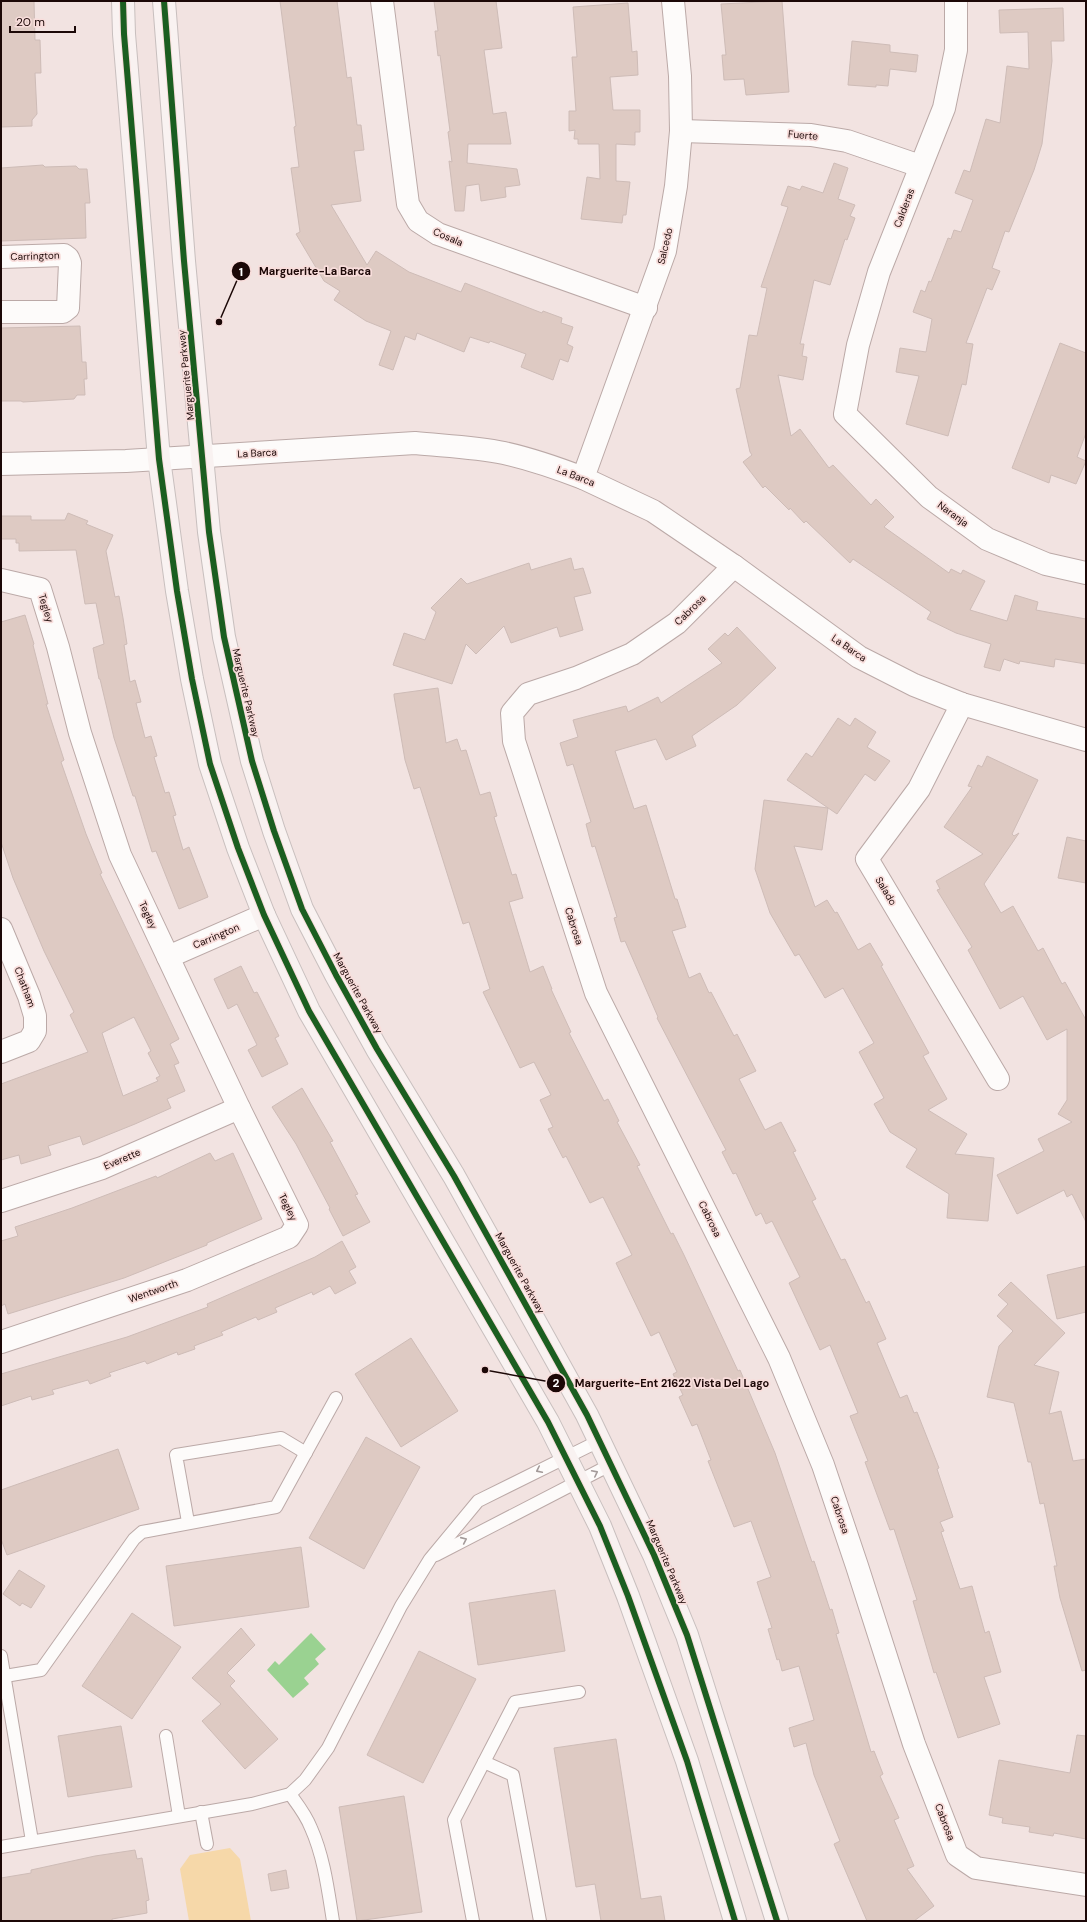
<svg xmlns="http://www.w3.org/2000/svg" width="1087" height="1922" viewBox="0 0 1087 1922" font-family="'DM Sans',sans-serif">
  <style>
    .green { fill: #f6d8a9 }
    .water { fill: #9ad291 }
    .building { fill: #decac3; stroke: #cebcb7; fill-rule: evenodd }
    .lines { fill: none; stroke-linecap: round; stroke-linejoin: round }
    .service-casing { stroke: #bba9a7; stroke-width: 14 }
    .minor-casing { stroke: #bba9a7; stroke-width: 24 }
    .tertiary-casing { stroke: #bba9a7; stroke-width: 24 }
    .primary-casing { stroke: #c8bfbe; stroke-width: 24 }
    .service { stroke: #fdfbfa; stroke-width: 12 }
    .minor { stroke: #fdfbfa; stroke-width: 22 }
    .tertiary { stroke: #fdfbfa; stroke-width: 22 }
    .primary { stroke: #f9f2f1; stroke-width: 22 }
    .cycleway-casing { stroke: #f8dddb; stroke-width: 8 }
    .cycleway { stroke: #1b5e20; stroke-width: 6 }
    .oneway { stroke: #a39a99 }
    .labels { text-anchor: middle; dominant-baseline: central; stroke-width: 3.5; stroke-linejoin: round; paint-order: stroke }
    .street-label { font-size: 10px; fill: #1c0807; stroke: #f8dddb }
    .leader { fill: none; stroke: #1c0807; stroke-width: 1.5 }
    .callout-dot { fill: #1c0807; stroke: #f8dddb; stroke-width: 1.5 }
    .mark-label { font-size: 12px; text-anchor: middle; font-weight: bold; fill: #fff }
    .callout-label { font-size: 11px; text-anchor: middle; font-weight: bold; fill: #1c0807; stroke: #f8dddb; stroke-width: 3.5; stroke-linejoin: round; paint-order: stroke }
  </style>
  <rect width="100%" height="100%" fill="#f2e3e1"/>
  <path class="green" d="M 230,1848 L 240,1859 L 251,1921 L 189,1921 L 180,1869 L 190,1855 Z"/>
  <path class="water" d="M 311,1633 L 326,1649 L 315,1659 L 319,1664 L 304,1678 L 309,1684 L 293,1698 L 267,1670 L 275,1661 L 279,1665 Z"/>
  <g class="building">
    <path d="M 1,1 L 34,1 L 35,40 L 40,40 L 41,73 L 35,73 L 37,114 L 32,120 L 32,126 L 1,127 Z"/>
    <path d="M 280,1 L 337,1 L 347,78 L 351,77 L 357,125 L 361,125 L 364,150 L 354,151 L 361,201 L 331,205 L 367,265 L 376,251 L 409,272 L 461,292 L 465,283 L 542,313 L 543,311 L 562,318 L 561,323 L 573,327 L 567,344 L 573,347 L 568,362 L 560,359 L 553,380 L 521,367 L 526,354 L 490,341 L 489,343 L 470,337 L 464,352 L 417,333 L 415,340 L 405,336 L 393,370 L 379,365 L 391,331 L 366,321 L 334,300 L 340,291 L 324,281 L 296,234 L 300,232 L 291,168 L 299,167 L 294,127 L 296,126 Z"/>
    <path d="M 434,1 L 496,1 L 502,48 L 484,50 L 493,114 L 506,112 L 511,144 L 468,144 L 467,163 L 517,169 L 520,185 L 505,187 L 506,197 L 481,201 L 479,184 L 466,186 L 464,211 L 455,211 L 449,161 L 452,162 L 448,132 L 450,131 L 440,55 L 438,56 L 435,31 L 438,31 Z"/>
    <path d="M 782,1 L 789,92 L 746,95 L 744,79 L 724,80 L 722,55 L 726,55 L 721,4 Z"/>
    <path d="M 628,3 L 632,52 L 637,51 L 638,75 L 610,77 L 613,110 L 640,110 L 640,132 L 635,132 L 635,145 L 616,144 L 616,181 L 630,182 L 626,215 L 623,215 L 622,223 L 581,219 L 587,177 L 600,179 L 599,144 L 578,144 L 578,139 L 574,139 L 575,130 L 569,131 L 569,111 L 576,111 L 572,57 L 577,57 L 573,7 Z"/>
    <path d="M 1063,8 L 1064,41 L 1051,41 L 1052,61 L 1042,144 L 1034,170 L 1009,232 L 1005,231 L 992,268 L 1000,271 L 992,290 L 987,288 L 966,343 L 973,344 L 966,385 L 962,384 L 948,436 L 906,424 L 919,376 L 896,372 L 900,348 L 926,352 L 932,319 L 913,312 L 921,290 L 925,292 L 929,281 L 931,282 L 948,238 L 951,239 L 954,230 L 961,232 L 973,200 L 955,193 L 964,170 L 970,172 L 986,119 L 1000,123 L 1007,66 L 1029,69 L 1028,32 L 1000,33 L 999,10 Z"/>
    <path d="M 852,41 L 890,45 L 890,52 L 918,55 L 916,72 L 890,69 L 888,86 L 876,85 L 876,87 L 848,85 Z"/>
    <path d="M 834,163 L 848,168 L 838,199 L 855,205 L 850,216 L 855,218 L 847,240 L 845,239 L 830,285 L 814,280 L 800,344 L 804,344 L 802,356 L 807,357 L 803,380 L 778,375 L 791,436 L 800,429 L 829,468 L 833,465 L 871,505 L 876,499 L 894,517 L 884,527 L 949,573 L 951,569 L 961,574 L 963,570 L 985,581 L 970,610 L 1007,621 L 1015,595 L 1038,602 L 1036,610 L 1086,619 L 1086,664 L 1055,659 L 1054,667 L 1020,661 L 1019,664 L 1004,659 L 1000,671 L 984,667 L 991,644 L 956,633 L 927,619 L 931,612 L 853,559 L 850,563 L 806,521 L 804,523 L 790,508 L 789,510 L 765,486 L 763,488 L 743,462 L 752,455 L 750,452 L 736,389 L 740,388 L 749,335 L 757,336 L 767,288 L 761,287 L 788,207 L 781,205 L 788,186 L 800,190 L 802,186 L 823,193 Z"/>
    <path d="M 43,165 L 45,167 L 76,166 L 79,169 L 87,169 L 90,203 L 85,203 L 86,238 L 1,241 L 1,168 Z"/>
    <path d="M 80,326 L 82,362 L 86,362 L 87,379 L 84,379 L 85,395 L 77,395 L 74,399 L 23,402 L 21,401 L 1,401 L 1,328 Z"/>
    <path d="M 1060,343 L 1086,353 L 1086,433 L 1077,457 L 1086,461 L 1076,484 L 1051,475 L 1049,483 L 1012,468 Z"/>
    <path d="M 68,513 L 88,521 L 86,524 L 113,535 L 106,551 L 115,597 L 119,596 L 123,618 L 127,644 L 124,645 L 130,682 L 135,680 L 141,702 L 136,703 L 145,738 L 151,736 L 157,756 L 154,757 L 165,793 L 169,792 L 176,815 L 173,816 L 183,850 L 189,847 L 208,897 L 179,909 L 156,851 L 152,852 L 135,796 L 133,796 L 114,738 L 100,679 L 99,679 L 93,648 L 104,644 L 96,603 L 85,604 L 76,550 L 19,551 L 19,543 L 16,543 L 16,539 L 1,539 L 1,516 L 31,516 L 31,520 L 65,520 Z"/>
    <path d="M 571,558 L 574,570 L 583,568 L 591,593 L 574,597 L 583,630 L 560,637 L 557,627 L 511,643 L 504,626 L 476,654 L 466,644 L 452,684 L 393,665 L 404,633 L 425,640 L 436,612 L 431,608 L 461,578 L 467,584 L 529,563 L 531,570 Z"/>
    <path d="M 25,615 L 34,644 L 33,645 L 48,704 L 46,704 L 64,760 L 61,762 L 86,834 L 102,873 L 100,874 L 179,1039 L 170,1044 L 179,1063 L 174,1065 L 185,1091 L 167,1099 L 171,1108 L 135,1124 L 83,1145 L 80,1136 L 48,1146 L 51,1155 L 21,1164 L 19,1155 L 1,1160 L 1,1084 L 88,1052 L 70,1015 L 74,1012 L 44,951 L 13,878 L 1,842 L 1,622 ZM 134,1017 L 151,1051 L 148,1053 L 160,1076 L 156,1078 L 158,1081 L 123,1096 L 102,1033 Z"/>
    <path d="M 737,627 L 776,668 L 737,705 L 692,736 L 696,746 L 666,760 L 656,739 L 615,751 L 634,809 L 646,805 L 675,899 L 677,899 L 686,927 L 672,931 L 689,978 L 700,973 L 709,993 L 711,992 L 734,1036 L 737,1034 L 756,1071 L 739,1079 L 765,1130 L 781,1122 L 796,1151 L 793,1152 L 816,1199 L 812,1201 L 841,1260 L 845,1259 L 866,1303 L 869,1301 L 886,1339 L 877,1343 L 900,1398 L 907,1395 L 914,1413 L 917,1412 L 939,1468 L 937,1469 L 953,1517 L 940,1522 L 944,1531 L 941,1532 L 960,1589 L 972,1586 L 985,1633 L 989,1631 L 1001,1672 L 984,1677 L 1000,1724 L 958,1738 L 936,1672 L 934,1673 L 913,1601 L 917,1600 L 894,1529 L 890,1530 L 865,1462 L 868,1461 L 850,1416 L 858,1413 L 830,1345 L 820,1350 L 789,1283 L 800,1277 L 772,1221 L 766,1224 L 761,1213 L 756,1216 L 736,1173 L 733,1174 L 722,1152 L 726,1150 L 657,1018 L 658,1017 L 625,941 L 621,942 L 614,918 L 617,917 L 595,846 L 592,847 L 586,824 L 591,822 L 573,764 L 567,766 L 560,743 L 578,737 L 573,720 L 626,706 L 628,712 L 658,697 L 661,703 L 722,663 L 708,649 L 725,633 L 728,636 Z"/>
    <path d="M 438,688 L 446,743 L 457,739 L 461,751 L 466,750 L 480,795 L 490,792 L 497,816 L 494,817 L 512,875 L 516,874 L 523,898 L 509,902 L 530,972 L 543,966 L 552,989 L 551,989 L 571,1032 L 569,1033 L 604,1101 L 608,1099 L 619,1121 L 617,1122 L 640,1165 L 637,1166 L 671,1234 L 673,1233 L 684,1255 L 738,1371 L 740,1370 L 775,1453 L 812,1562 L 814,1561 L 830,1610 L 832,1609 L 839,1633 L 836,1634 L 871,1752 L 874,1751 L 883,1774 L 880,1776 L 899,1818 L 894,1820 L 914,1866 L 907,1869 L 934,1906 L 914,1921 L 867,1921 L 834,1844 L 840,1841 L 814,1775 L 806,1743 L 794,1747 L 789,1728 L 814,1720 L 799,1666 L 782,1671 L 779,1659 L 777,1660 L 768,1629 L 772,1628 L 757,1582 L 771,1577 L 751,1521 L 734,1527 L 708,1461 L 711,1460 L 697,1424 L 692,1426 L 679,1397 L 683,1395 L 673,1374 L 677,1372 L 659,1332 L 651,1336 L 616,1263 L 632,1255 L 603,1197 L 590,1203 L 566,1156 L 563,1158 L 548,1129 L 553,1127 L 540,1100 L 551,1095 L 534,1062 L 520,1068 L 483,992 L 490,989 L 469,922 L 463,924 L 420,787 L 414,789 L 405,760 L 394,696 L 394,694 Z"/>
    <path d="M 838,718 L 850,726 L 855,718 L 876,732 L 867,747 L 890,761 L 875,781 L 865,774 L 837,814 L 787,780 L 806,753 L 812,757 Z"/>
    <path d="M 987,756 L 1038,780 L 1012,834 L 1014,836 L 1019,833 L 984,884 L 1001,913 L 1013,906 L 1038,951 L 1043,948 L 1062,984 L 1065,982 L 1086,1020 L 1086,1222 L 1072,1194 L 1067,1197 L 1064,1190 L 1017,1214 L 997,1175 L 1044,1151 L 1038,1139 L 1072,1122 L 1058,1114 L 1067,1100 L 1067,1029 L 1047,1040 L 1023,996 L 1000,1009 L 968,950 L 972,947 L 937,890 L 940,889 L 936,881 L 983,854 L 944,827 L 972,787 L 968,786 L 978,765 L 982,767 Z"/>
    <path d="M 764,800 L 828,808 L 822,850 L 794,846 L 815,907 L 827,900 L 835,913 L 837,912 L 858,950 L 870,943 L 883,965 L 881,966 L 929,1053 L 923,1056 L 947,1099 L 928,1110 L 967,1134 L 955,1154 L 994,1158 L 988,1221 L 947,1218 L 949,1194 L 906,1167 L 917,1149 L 890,1132 L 874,1104 L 884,1098 L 859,1052 L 874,1043 L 843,988 L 825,998 L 799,954 L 795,956 L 770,913 L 755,869 Z"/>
    <path d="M 1067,837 L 1086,841 L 1086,883 L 1058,878 Z"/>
    <path d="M 241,966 L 254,993 L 257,992 L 279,1036 L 275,1038 L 288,1064 L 262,1077 L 248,1050 L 257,1045 L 237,1004 L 228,1009 L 214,979 Z"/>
    <path d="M 302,1088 L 333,1141 L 330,1142 L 358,1194 L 355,1195 L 370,1222 L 343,1236 L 329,1209 L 330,1208 L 296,1144 L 272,1107 Z"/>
    <path d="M 210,1153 L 215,1161 L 233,1153 L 262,1219 L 207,1243 L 207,1245 L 124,1278 L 8,1314 L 5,1304 L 1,1306 L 1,1241 L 18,1236 L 15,1227 L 72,1208 L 156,1176 L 157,1178 Z"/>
    <path d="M 342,1241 L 356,1267 L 349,1271 L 356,1283 L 335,1294 L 330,1286 L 313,1295 L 312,1292 L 275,1308 L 277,1312 L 258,1320 L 256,1317 L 221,1332 L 223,1335 L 194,1346 L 195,1349 L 178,1355 L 177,1352 L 147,1364 L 145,1361 L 109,1373 L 111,1376 L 90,1384 L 88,1380 L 52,1390 L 54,1394 L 32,1400 L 31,1396 L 1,1406 L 1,1374 L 127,1337 L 208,1307 L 207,1304 L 315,1257 Z"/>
    <path d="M 1086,1266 L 1086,1312 L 1057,1319 L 1047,1275 Z"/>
    <path d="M 1011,1282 L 1065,1333 L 1034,1365 L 1059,1372 L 1049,1414 L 1061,1411 L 1073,1461 L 1086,1459 L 1086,1670 L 1082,1671 L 1060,1598 L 1054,1566 L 1057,1566 L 1044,1503 L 1040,1504 L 1031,1462 L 1028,1462 L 1014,1403 L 987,1397 L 999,1346 L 1013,1331 L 997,1316 L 1008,1304 L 998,1295 Z"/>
    <path d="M 411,1338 L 458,1411 L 401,1447 L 355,1374 Z"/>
    <path d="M 366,1437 L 420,1467 L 364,1569 L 309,1538 Z"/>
    <path d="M 118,1449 L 139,1509 L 7,1555 L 1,1539 L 1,1490 Z"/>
    <path d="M 301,1547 L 309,1607 L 174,1626 L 166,1566 Z"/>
    <path d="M 19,1570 L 45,1586 L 31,1608 L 22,1603 L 20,1606 L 3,1594 Z"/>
    <path d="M 555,1590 L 565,1651 L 478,1665 L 469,1603 Z"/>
    <path d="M 132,1613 L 181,1647 L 132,1719 L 82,1686 Z"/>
    <path d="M 241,1628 L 255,1645 L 227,1673 L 235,1681 L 230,1686 L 278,1739 L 245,1769 L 202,1721 L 221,1704 L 192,1678 Z"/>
    <path d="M 419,1651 L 476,1679 L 423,1783 L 367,1755 Z"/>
    <path d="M 121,1726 L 132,1787 L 68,1797 L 58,1736 Z"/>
    <path d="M 1077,1735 L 1086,1736 L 1086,1839 L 1054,1833 L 1053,1836 L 1029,1832 L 1030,1827 L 1002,1823 L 1003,1818 L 989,1815 L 999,1760 L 1070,1773 Z"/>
    <path d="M 616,1739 L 641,1899 L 661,1896 L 665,1921 L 601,1921 L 595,1884 L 576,1887 L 554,1748 Z"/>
    <path d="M 404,1796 L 422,1912 L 357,1921 L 339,1807 Z"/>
    <path d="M 135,1850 L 137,1859 L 142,1858 L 149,1900 L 146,1901 L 147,1913 L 112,1919 L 112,1921 L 1,1921 L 1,1878 L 31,1873 L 31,1870 L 95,1856 Z"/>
    <path d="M 286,1870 L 289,1888 L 271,1891 L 268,1874 Z"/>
  </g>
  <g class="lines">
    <g class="service-casing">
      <g id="service">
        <path d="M 188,1522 L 176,1455 L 281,1438 L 306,1453"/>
        <path d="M 436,1555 L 612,1464"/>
        <path d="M 1,1656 L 32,1841"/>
        <path d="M 5,1676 L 41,1670 L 134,1539 L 142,1532 L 276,1507 L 336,1398"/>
        <path d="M 166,1736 L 179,1816"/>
        <path d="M 484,1762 L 513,1775 L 540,1921"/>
        <path d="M 290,1794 C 298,1805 306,1815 311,1828 C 324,1857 328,1890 333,1921"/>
        <path d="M 201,1812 L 207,1844"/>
        <path d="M 1,1847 L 252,1804 L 290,1794 L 305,1780 L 328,1748 L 401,1606 L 430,1559 L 478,1501 L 599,1441"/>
        <path d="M 473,1921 L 454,1820 L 515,1702 L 579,1692"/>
      </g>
    </g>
    <g class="minor-casing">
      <g id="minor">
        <path d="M 382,1 L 408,204 L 418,221 L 438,234 L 646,308"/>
        <path d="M 673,1 L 680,76 L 681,131 L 676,186 L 665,251 L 583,478 L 653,511 L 734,566 L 859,657 L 914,685 L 962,704 L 1086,740"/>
        <path d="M 956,1 L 956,50 L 944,108 L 879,272 L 858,345 L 845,414 L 929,497 L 987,539 L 1046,564 L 1086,573"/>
        <path d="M 681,131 L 811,135 L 847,141 L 920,166"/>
        <path d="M 1,257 L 64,255 L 68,258 L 70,263 L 68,308 L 63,312 L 1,312"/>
        <path d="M 734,566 L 677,623 L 632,654 L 576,678 L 528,694 L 512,713 L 514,741 L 596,993 L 779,1358 L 823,1465 L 857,1566 L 914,1744 L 957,1855 L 976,1868 L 1086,1885"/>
        <path d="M 1,580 L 40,589 L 58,647 L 80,733 L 120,855 L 239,1108 L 297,1225 L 289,1237 L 187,1280 L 1,1342"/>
        <path d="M 962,704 L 919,789 L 867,859 L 998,1079"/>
        <path d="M 1,929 L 29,996 L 35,1016 L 35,1031 L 29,1041 L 1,1052"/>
        <path d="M 168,957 L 264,915"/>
        <path d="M 1,1201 L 102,1168 L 239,1108"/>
      </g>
    </g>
    <g class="tertiary-casing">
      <path id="tertiary" d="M 1,464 L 126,461 L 415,443 C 445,446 475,447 504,453 C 531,459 557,468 583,478"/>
    </g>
    <g class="primary-casing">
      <g id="primary">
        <path d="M 123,1 L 124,34 L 159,459 L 177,591 L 192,679 L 210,764 L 238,848 L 264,915 L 309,1011 L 548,1422 L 600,1526 L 628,1596 L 687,1761 L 735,1921"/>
        <path d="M 164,1 L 184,261 L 209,532 L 224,637 L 252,761 L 274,831 L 302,909 L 336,975 L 377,1049 L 454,1176 L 587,1415 L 654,1555 L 687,1635 L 777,1921"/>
      </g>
    </g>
    <use href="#service" class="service"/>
    <use href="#minor" class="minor"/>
    <use href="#tertiary" class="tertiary"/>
    <use href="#primary" class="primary"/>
    <g class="cycleway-casing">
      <g id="cycleway">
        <path d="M 123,1 L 124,34 L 159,459 L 177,591 L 192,679 L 210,764 L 238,848 L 264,915 L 309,1011 L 548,1422 L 600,1526 L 628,1596 L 687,1761 L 735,1921"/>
        <path d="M 164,1 L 184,261 L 209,532 L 224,637 L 252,761 L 274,831 L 302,909 L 336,975 L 377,1049 L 454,1176 L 587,1415 L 654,1555 L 687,1635 L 777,1921"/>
      </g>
    </g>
    <use href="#cycleway" class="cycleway"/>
  </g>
  <defs><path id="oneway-chevron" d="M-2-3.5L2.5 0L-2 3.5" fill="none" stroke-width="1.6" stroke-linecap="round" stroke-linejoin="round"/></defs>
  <g class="oneway">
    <use href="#oneway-chevron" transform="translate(539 1470) rotate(154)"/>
    <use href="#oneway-chevron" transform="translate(595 1473) rotate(-27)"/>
    <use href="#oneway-chevron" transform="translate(464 1540) rotate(-24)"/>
  </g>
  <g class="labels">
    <g class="street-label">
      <text transform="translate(803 135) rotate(5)">Fuerte</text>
      <text transform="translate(904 208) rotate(-69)">Calderas</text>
      <text transform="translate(448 237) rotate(23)">Cosala</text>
      <text transform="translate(665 246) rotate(-77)">Salcedo</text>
      <text transform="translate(35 256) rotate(-2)">Carrington</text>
      <text transform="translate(186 375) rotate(-96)">Marguerite Parkway</text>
      <text transform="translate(257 453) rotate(-3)">La Barca</text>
      <text transform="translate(576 476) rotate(21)">La Barca</text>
      <text transform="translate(953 514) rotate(36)">Naranja</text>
      <text transform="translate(46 608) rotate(73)">Tegley</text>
      <text transform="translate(690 610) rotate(-44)">Cabrosa</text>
      <text transform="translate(849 648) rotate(34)">La Barca</text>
      <text transform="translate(246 693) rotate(77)">Marguerite Parkway</text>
      <text transform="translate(886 891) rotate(59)">Salado</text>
      <text transform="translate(148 915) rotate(65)">Tegley</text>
      <text transform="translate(574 926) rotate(72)">Cabrosa</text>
      <text transform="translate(216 936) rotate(-23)">Carrington</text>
      <text transform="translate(25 987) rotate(69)">Chatham</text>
      <text transform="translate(358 993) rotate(61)">Marguerite Parkway</text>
      <text transform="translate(122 1159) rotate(-23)">Everette</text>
      <text transform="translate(288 1207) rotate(64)">Tegley</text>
      <text transform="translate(710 1219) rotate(64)">Cabrosa</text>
      <text transform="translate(520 1273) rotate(61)">Marguerite Parkway</text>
      <text transform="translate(153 1291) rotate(-19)">Wentworth</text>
      <text transform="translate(840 1515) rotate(71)">Cabrosa</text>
      <text transform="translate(667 1562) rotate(67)">Marguerite Parkway</text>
      <text transform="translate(945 1822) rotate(69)">Cabrosa</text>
    </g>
  </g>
  <path class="leader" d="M219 322L241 271M485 1370L556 1383"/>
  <g class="callout-dot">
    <circle cx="219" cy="322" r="4"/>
    <circle cx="485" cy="1370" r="4"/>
    <circle cx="241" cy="271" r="10"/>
    <circle cx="556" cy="1383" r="10"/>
  </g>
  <g class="mark-label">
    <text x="241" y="276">1</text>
    <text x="556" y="1387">2</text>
  </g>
  <g class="callout-label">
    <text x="315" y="275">Marguerite-La Barca</text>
    <text x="672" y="1387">Marguerite-Ent 21622 Vista Del Lago</text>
  </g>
  <rect width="1087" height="1922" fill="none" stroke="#1c0807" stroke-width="4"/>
  <path d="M10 26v6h65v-6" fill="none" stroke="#1c0807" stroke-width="2"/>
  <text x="16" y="26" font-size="12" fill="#1c0807" stroke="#f8dddb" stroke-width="3" paint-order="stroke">20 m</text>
</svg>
